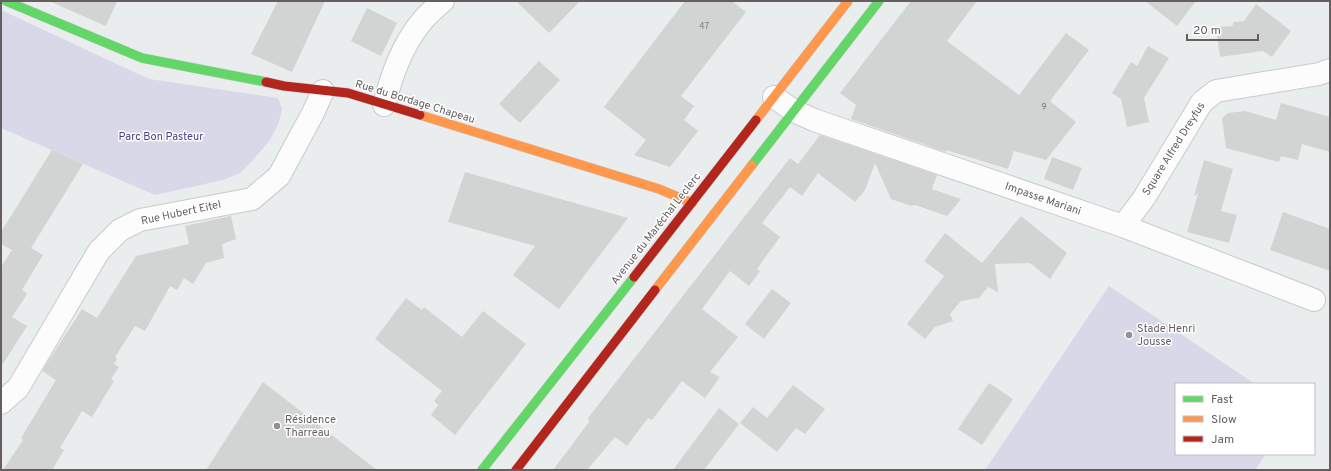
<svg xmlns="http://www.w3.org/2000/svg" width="1331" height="471" viewBox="0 0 1331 471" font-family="Overpass,sans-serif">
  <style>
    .green { fill: #d8d8e8 }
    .building { fill: #d2d4d4 }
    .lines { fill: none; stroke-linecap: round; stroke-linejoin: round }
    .street-casing { stroke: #cacacb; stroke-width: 24 }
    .fast-casing { stroke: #c9c9c9; stroke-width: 10 }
    .slow-casing { stroke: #c9c9c9; stroke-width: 10 }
    .jam-casing { stroke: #c9c9c9; stroke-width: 10 }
    .street { stroke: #fcfcfc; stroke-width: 22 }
    .fast { stroke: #63d668; stroke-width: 9 }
    .slow { stroke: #ff974d; stroke-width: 9 }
    .jam { stroke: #b3261e; stroke-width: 9 }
    .poi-dot { fill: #949091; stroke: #fff; stroke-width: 1.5 }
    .labels { text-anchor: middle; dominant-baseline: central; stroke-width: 3; stroke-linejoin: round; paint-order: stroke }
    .number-label { font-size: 9px; fill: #827d7e }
    .street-label { font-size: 11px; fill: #665e60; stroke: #fff }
    .park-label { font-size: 11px; fill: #4c3e85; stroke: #fff }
    .poi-label { font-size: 11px; fill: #665e60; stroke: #fff; text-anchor: start }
  </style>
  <rect width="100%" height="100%" fill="#e9eded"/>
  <g class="green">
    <path d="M 1,10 L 149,79 L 278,98 L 282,109 L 279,122 L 270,140 L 254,159 L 240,173 L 223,180 L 155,195 L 1,128 Z"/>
    <path d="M 1109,286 L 1255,384 L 1176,384 L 1176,454 L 1266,454 L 1255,470 L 985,470 Z"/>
  </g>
  <g class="building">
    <path d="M 49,1 L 117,1 L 106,26 Z"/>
    <path d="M 278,1 L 325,1 L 292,72 L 251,54 Z"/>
    <path d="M 516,1 L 580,1 L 549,33 Z"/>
    <path d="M 685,1 L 732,1 L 746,12 L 681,96 L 694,106 L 684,120 L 698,131 L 670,167 L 634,155 L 646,140 L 604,107 Z"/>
    <path d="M 911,1 L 977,1 L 947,41 L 1019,95 L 1066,33 L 1089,50 L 1050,101 L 1076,122 L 1046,160 L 1014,151 L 1008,169 L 946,150 L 946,152 L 851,119 L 856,105 L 840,93 Z"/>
    <path d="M 1145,1 L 1196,1 L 1177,26 Z"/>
    <path d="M 1256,4 L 1291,31 L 1272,57 L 1263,51 L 1220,57 L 1216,27 L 1232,26 L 1234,22 L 1244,21 Z"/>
    <path d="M 367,8 L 397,23 L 381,56 L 351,41 Z"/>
    <path d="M 1148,46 L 1169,58 L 1144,98 L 1149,122 L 1127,127 L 1121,99 L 1112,93 L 1131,62 L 1137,66 Z"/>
    <path d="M 539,61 L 560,80 L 520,123 L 499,104 Z"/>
    <path d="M 1281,103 L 1330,117 L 1330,152 L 1302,144 L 1298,160 L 1281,156 L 1279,162 L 1226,148 L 1222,118 L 1228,113 L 1245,111 L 1276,120 Z"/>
    <path d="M 820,135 L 937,175 L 932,189 L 961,199 L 947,216 L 915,205 L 911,206 L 891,199 L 875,163 L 865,190 L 855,202 L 818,173 L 802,196 L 790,187 L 762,223 L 780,237 L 757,269 L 760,271 L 749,286 L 730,271 L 702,309 L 738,337 L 710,372 L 720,377 L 705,398 L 682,381 L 652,420 L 648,418 L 627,446 L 615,437 L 587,470 L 553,470 L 589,422 L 588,418 L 790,158 L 798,164 Z"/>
    <path d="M 52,150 L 83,164 L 31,248 L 43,255 L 22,290 L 27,294 L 12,317 L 27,326 L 1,367 L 1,267 L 12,250 L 1,244 L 1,232 Z"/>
    <path d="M 1052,157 L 1082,168 L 1073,190 L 1044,179 Z"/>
    <path d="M 1204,160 L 1233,169 L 1221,211 L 1237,215 L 1229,243 L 1187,232 L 1198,194 L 1194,196 Z"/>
    <path d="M 465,172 L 628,218 L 559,309 L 513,275 L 535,246 L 448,222 Z"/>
    <path d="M 1283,212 L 1330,229 L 1330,271 L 1270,250 Z"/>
    <path d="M 231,216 L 236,239 L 222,244 L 224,258 L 206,263 L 193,284 L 184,278 L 177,290 L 170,286 L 145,331 L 135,326 L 115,357 L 117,359 L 114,364 L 119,367 L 111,379 L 114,381 L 92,417 L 82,411 L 60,448 L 64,450 L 52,470 L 3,470 L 23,440 L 21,438 L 56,380 L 42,371 L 82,309 L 97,318 L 136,256 L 189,244 L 185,226 Z"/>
    <path d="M 1021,216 L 1067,253 L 1050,279 L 1030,263 L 995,264 L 998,292 L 988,287 L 979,298 L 961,301 L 950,314 L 953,321 L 935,327 L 925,339 L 907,324 L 944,276 L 924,261 L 945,233 L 982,263 Z"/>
    <path d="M 772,289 L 791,303 L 764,339 L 745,324 Z"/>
    <path d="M 406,298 L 422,310 L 424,307 L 462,337 L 483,311 L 526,344 L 455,435 L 431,415 L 438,405 L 434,401 L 442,391 L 375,339 Z"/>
    <path d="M 263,382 L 377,470 L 206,470 Z"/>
    <path d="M 989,383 L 1013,399 L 982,445 L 958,429 Z"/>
    <path d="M 793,385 L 825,409 L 805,434 L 796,428 L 777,452 L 740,423 L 753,407 L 767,418 Z"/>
    <path d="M 719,408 L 739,424 L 704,470 L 673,470 Z"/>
  </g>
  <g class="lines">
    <g class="street-casing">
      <g id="street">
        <path d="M 774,97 L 794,111 L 814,120 L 1123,226 L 1314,300"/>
        <path d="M 384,105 C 392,74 402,45 423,20 C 429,13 436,7 443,1"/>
        <path d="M 1123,226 L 1144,198 L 1202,102 L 1216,91 L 1319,74 L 1330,70"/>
        <path d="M 1,403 L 18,388 L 99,251 L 120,230 L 140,220 L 252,199 L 279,176 L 313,113 L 323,91"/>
      </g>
    </g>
    <g class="fast-casing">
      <g id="fast">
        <path d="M 6,1 L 142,58 L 266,82"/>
        <path d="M 752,165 L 879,1"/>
        <path d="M 482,470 L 634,277"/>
      </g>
    </g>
    <g class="slow-casing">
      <g id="slow">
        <path d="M 420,115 L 659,189 L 692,203"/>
        <path d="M 756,120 L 848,1"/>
        <path d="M 655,290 L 752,165"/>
      </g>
    </g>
    <g class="jam-casing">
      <g id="jam">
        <path d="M 266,82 L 284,86 L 348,93 L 420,115"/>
        <path d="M 634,277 L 756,120"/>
        <path d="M 516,470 L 655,290"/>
      </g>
    </g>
    <use href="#street" class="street"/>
    <use href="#fast" class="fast"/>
    <use href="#slow" class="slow"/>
    <use href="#jam" class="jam"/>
  </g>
  <g class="poi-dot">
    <circle cx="1129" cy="335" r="4"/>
    <circle cx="277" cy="426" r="4"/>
  </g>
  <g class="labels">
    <g class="number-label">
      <text x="704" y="26">47</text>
      <text x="1044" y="107">9</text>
    </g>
    <g class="street-label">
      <text transform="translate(415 102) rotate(17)">Rue du Bordage Chapeau</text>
      <text transform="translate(1174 149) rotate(-58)">Square Alfred Dreyfus</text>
      <text transform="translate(1043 199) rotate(19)">Impasse Mariani</text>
      <text transform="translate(181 213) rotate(-12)">Rue Hubert Eitel</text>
      <text transform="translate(656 229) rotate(-52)">Avenue du Maréchal Leclerc</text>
    </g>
    <g class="park-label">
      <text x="161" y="137">Parc Bon Pasteur</text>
    </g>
    <g class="poi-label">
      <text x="1137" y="329">Stade Henri<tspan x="1137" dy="13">Jousse</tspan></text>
      <text x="285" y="420">Résidence<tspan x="285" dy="13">Tharreau</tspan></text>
    </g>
  </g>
  <rect width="1331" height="471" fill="none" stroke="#665e60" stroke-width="4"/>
  <rect x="1175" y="383" width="140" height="72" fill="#ffffff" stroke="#c2bfbf"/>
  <rect x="1183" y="396" width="20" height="6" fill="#63d668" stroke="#c2bfbf"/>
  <text x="1211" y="403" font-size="12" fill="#665e60">Fast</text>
  <rect x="1183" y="416" width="20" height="6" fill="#ff974d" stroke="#c2bfbf"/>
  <text x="1211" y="423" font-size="12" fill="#665e60">Slow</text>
  <rect x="1183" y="436" width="20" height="6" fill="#b3261e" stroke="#c2bfbf"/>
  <text x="1211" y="443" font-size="12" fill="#665e60">Jam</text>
  <path d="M1187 34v6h71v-6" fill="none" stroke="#665e60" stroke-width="2"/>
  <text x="1193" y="34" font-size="12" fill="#665e60" stroke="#ffffff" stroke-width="3" paint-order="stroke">20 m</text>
</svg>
